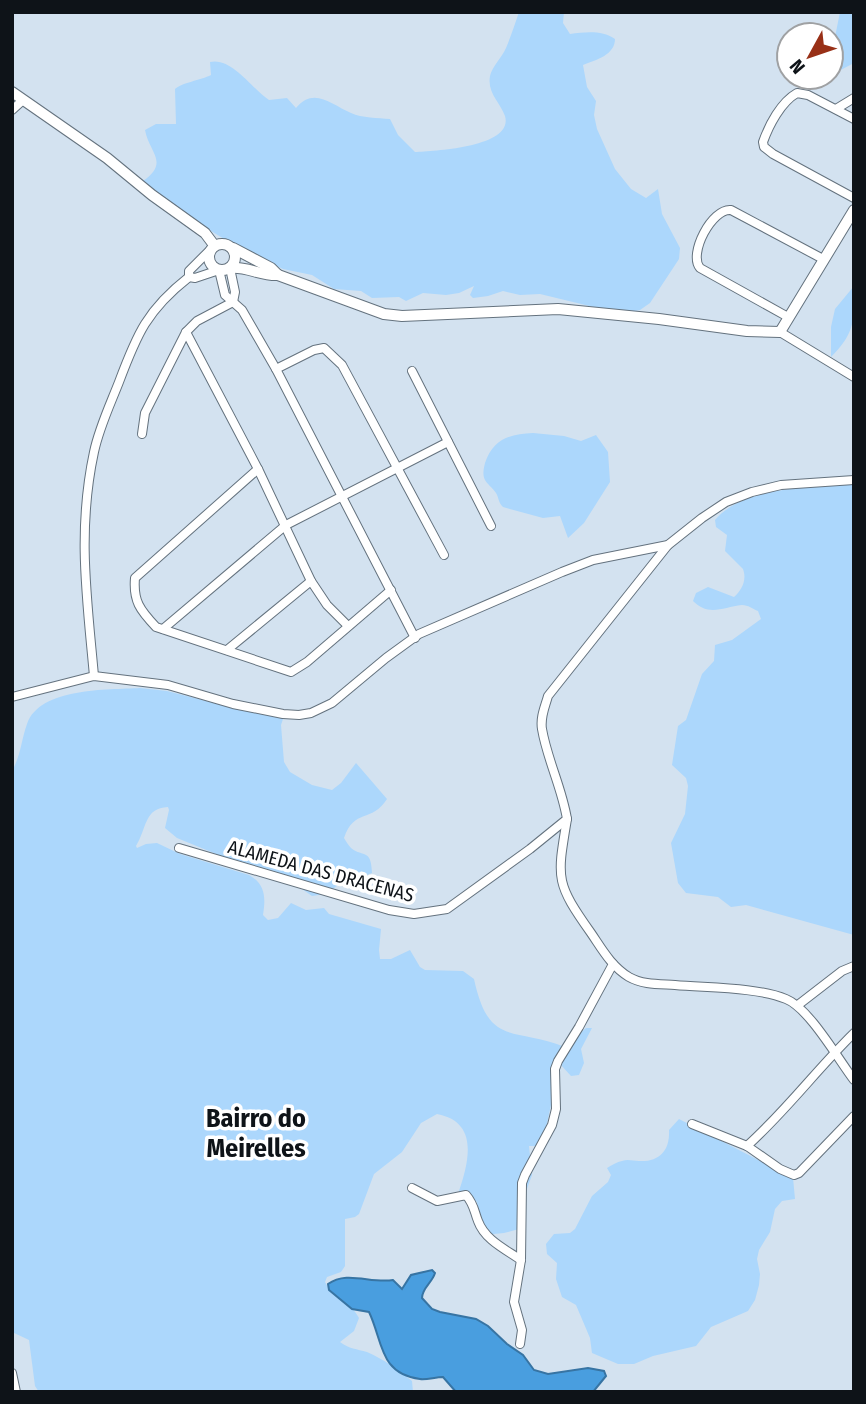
<svg xmlns="http://www.w3.org/2000/svg" width="866" height="1404" viewBox="0 0 866 1404" font-family="'Fira Sans Condensed',sans-serif">
  <style>
    .green { fill: #acd7fc }
    .water { fill: #499edf; stroke: #3774a3; stroke-width: 2 }
    .lines { fill: none; stroke-linecap: round; stroke-linejoin: round }
    .street-casing { stroke: #64727e; stroke-width: 10 }
    .secondary-casing { stroke: #64727e; stroke-width: 12 }
    .street { stroke: #fff; stroke-width: 8 }
    .secondary { stroke: #fff; stroke-width: 10 }
    .labels { text-anchor: middle; dominant-baseline: central; stroke-width: 7; stroke-linejoin: round; paint-order: stroke }
    .street-label { font-size: 19px; fill: #0e1318; stroke: #fff }
    .district-label { font-size: 26px; font-weight: bold; fill: #0e1318; stroke: #fff }
  </style>
  <rect width="100%" height="100%" fill="#d3e2f0"/>
  <g class="green">
    <path d="M 519,12 L 564,12 L 563,23 L 570,34 C 586,32 602,30 615,39 C 615,55 596,60 583,65 L 587,87 L 596,101 L 594,115 L 597,129 L 615,169 L 631,189 L 646,198 L 658,189 L 662,214 L 680,248 L 679,259 L 650,303 L 640,310 L 629,312 L 606,310 L 540,294 L 520,295 L 503,291 L 488,296 L 473,298 L 470,295 L 474,286 L 459,293 L 446,295 L 423,293 L 406,301 L 399,297 L 372,298 L 361,291 L 334,289 L 312,275 L 283,269 L 244,251 L 183,214 L 143,181 C 170,162 149,153 145,130 L 156,124 L 176,124 L 175,89 C 181,83 201,80 211,75 L 210,62 C 232,57 252,89 269,100 L 287,98 L 296,108 C 314,86 332,105 351,113 C 362,118 378,118 390,119 L 398,135 L 415,152 C 435,151 514,147 505,116 C 500,102 487,93 490,76 C 492,67 502,57 506,48 C 511,36 515,24 519,12 Z"/>
    <path d="M 840,12 L 854,12 L 854,63 L 835,73 L 831,57 Z"/>
    <path d="M 854,286 C 854,320 856,332 831,357 L 831,327 L 835,309 Z"/>
    <path d="M 533,433 L 564,436 L 581,441 L 596,435 L 608,452 L 610,482 L 584,523 L 568,538 L 560,516 L 543,518 L 503,507 C 498,502 499,498 496,493 C 493,488 487,484 485,480 C 482,474 484,468 485,463 C 493,439 510,434 533,433 Z"/>
    <path d="M 854,484 L 854,935 L 746,905 L 731,907 L 718,897 L 686,893 L 678,883 L 671,843 L 685,814 L 688,786 L 686,778 L 672,765 L 678,726 L 686,720 L 702,674 L 714,661 L 715,645 L 732,640 L 761,619 L 758,611 C 753,609 748,605 742,605 C 723,607 709,617 693,601 L 696,593 L 708,587 L 734,597 C 742,590 747,580 743,569 L 725,551 L 727,535 L 716,527 L 715,520 C 742,487 815,486 854,484 Z"/>
    <path d="M 140,688 L 167,691 L 241,710 L 284,716 L 281,725 L 284,762 L 290,772 L 312,785 L 332,790 L 341,783 L 356,763 L 387,799 C 372,823 354,808 344,838 C 346,841 348,845 351,848 C 364,858 371,848 372,873 L 337,886 L 325,894 L 312,896 L 302,889 L 177,838 L 165,828 L 169,810 L 168,807 C 144,808 147,828 136,846 L 137,848 L 146,844 L 157,843 L 180,854 L 249,875 C 265,884 266,897 263,915 L 268,920 L 278,918 L 291,903 L 306,910 L 324,908 L 329,914 L 381,929 L 379,950 L 380,959 L 391,959 L 410,950 L 420,967 L 425,970 L 463,971 L 474,979 C 489,1048 513,1026 565,1047 L 586,1028 L 592,1028 L 581,1049 L 584,1063 L 579,1075 L 571,1076 L 560,1064 L 542,1146 L 529,1146 L 532,1175 L 524,1197 L 519,1229 L 504,1233 L 484,1235 L 479,1228 L 477,1202 L 461,1194 L 459,1191 C 469,1161 479,1122 437,1114 L 421,1123 L 402,1152 L 374,1174 L 359,1214 L 355,1217 L 345,1219 L 345,1266 L 341,1272 L 327,1277 L 325,1282 C 333,1298 351,1302 359,1318 L 354,1331 L 340,1342 C 349,1349 357,1349 367,1352 C 383,1359 399,1370 412,1381 L 413,1392 L 39,1392 L 35,1386 L 29,1340 L 12,1332 L 12,771 C 21,755 21,741 27,724 C 40,687 108,690 140,688 Z"/>
    <path d="M 679,1119 L 793,1178 L 795,1199 L 782,1201 L 775,1209 L 770,1232 L 759,1250 L 757,1259 L 760,1274 L 759,1285 L 755,1300 L 748,1311 L 711,1327 L 696,1346 L 653,1356 L 634,1364 L 618,1364 L 592,1353 L 590,1338 L 576,1305 L 562,1297 L 556,1279 L 557,1263 L 547,1254 L 546,1244 L 554,1234 L 570,1233 L 575,1229 L 592,1196 L 608,1182 L 611,1175 L 607,1168 C 612,1165 617,1162 622,1161 C 628,1159 633,1161 639,1161 C 660,1162 670,1150 669,1130 Z"/>
  </g>
  <path class="water" d="M 432,1270 L 435,1273 C 432,1283 422,1288 422,1298 L 432,1309 L 440,1312 L 476,1319 L 488,1326 L 507,1344 L 523,1355 L 534,1370 L 548,1374 L 588,1368 L 604,1371 L 606,1376 L 593,1392 L 456,1392 L 443,1377 C 435,1377 427,1380 420,1379 C 379,1374 383,1341 369,1312 L 352,1309 L 329,1290 L 328,1284 C 347,1270 371,1284 393,1280 L 402,1289 L 411,1275 Z"/>
  <g class="lines">
    <g class="street-casing">
      <g id="street">
        <path d="M 836,109 L 854,98"/>
        <path d="M 12,110 L 23,100"/>
        <path d="M 854,119 L 808,95 L 797,93 C 781,102 769,125 763,142 L 764,147 L 773,154 L 854,198"/>
        <path d="M 230,268 L 235,292 L 233,302"/>
        <path d="M 189,277 L 195,278 L 219,270 L 225,295 L 242,310 L 276,369 L 415,638"/>
        <path d="M 788,317 L 700,268 C 688,254 712,208 731,210 L 823,259"/>
        <path d="M 186,332 L 258,469 L 311,581 L 327,605 L 348,626"/>
        <path d="M 780,332 L 854,377"/>
        <path d="M 276,369 L 314,350 L 324,348 L 342,365 L 444,555"/>
        <path d="M 412,371 L 491,526"/>
        <path d="M 142,434 L 145,413 L 186,332 L 197,321 L 233,302"/>
        <path d="M 258,469 L 135,578 C 133,601 140,610 156,627 L 291,672 L 307,662 L 391,590"/>
        <path d="M 163,629 L 286,525 L 448,442"/>
        <path d="M 227,650 L 311,581"/>
        <path d="M 94,676 C 87,598 77,531 94,452 C 99,428 110,405 119,382 C 137,334 147,310 189,277 L 189,271 L 209,251"/>
        <path d="M 12,697 L 94,676 L 168,685 L 233,704 L 283,714 L 299,715 L 311,713 L 332,703 L 386,658 L 419,634 L 562,572 L 593,560 L 668,545 L 702,518 L 726,502 L 752,492 L 781,485 L 854,480"/>
        <path d="M 567,819 C 557,879 555,882 591,933 C 602,949 611,966 629,977 C 643,985 659,984 675,985 C 707,988 757,987 786,999 C 809,1008 838,1059 854,1080"/>
        <path d="M 179,848 L 389,910 L 414,914 L 447,909 L 530,849 L 567,819 C 562,788 547,759 542,729 C 540,717 545,707 548,696 L 668,545"/>
        <path d="M 798,1005 L 842,971 L 854,966"/>
        <path d="M 692,1124 L 747,1146 L 780,1169 L 794,1175 L 799,1173 L 854,1116"/>
        <path d="M 747,1146 C 786,1111 817,1069 854,1033"/>
        <path d="M 412,1188 L 437,1201 L 466,1195 C 474,1204 474,1211 478,1221 C 485,1240 505,1249 521,1260"/>
        <path d="M 520,1344 L 522,1330 L 514,1302 L 521,1260 L 522,1183 L 525,1175 L 552,1125 L 556,1109 L 555,1069 L 558,1061 L 579,1027 L 613,964"/>
        <path d="M 12,1373 L 16,1392"/>
      </g>
    </g>
    <g class="secondary-casing">
      <g id="secondary">
        <path d="M 12,92 L 107,158 L 152,195 L 205,233 L 214,245"/>
        <circle cx="222" cy="257" r="13"/>
        <path d="M 233,248 L 271,268 L 278,275"/>
        <path d="M 230,268 C 246,266 261,276 278,275 L 384,314 L 402,316 L 558,309 L 659,319 L 747,331 L 780,332 L 854,210"/>
      </g>
    </g>
    <use href="#street" class="street"/>
    <use href="#secondary" class="secondary"/>
  </g>
  <g class="labels">
    <g class="street-label">
      <text transform="translate(321 871) rotate(15)">ALAMEDA DAS DRACENAS</text>
    </g>
    <g class="district-label">
      <text x="256" y="1118">Bairro do<tspan x="256" dy="30">Meirelles</tspan></text>
    </g>
  </g>
  <rect width="866" height="1404" fill="none" stroke="#0e1318" stroke-width="28"/>
  <g transform="translate(810 56) rotate(230)"><circle r="33" fill="#ffffff" stroke="#9fa1a3" stroke-width="2"/>
  <path d="M0-5L12 26L0 18L-12 26Z" fill="#983017"/>
  <text y="-10" font-size="19" font-weight="bold" text-anchor="middle" fill="#0e1318">N</text>
  </g>
</svg>
